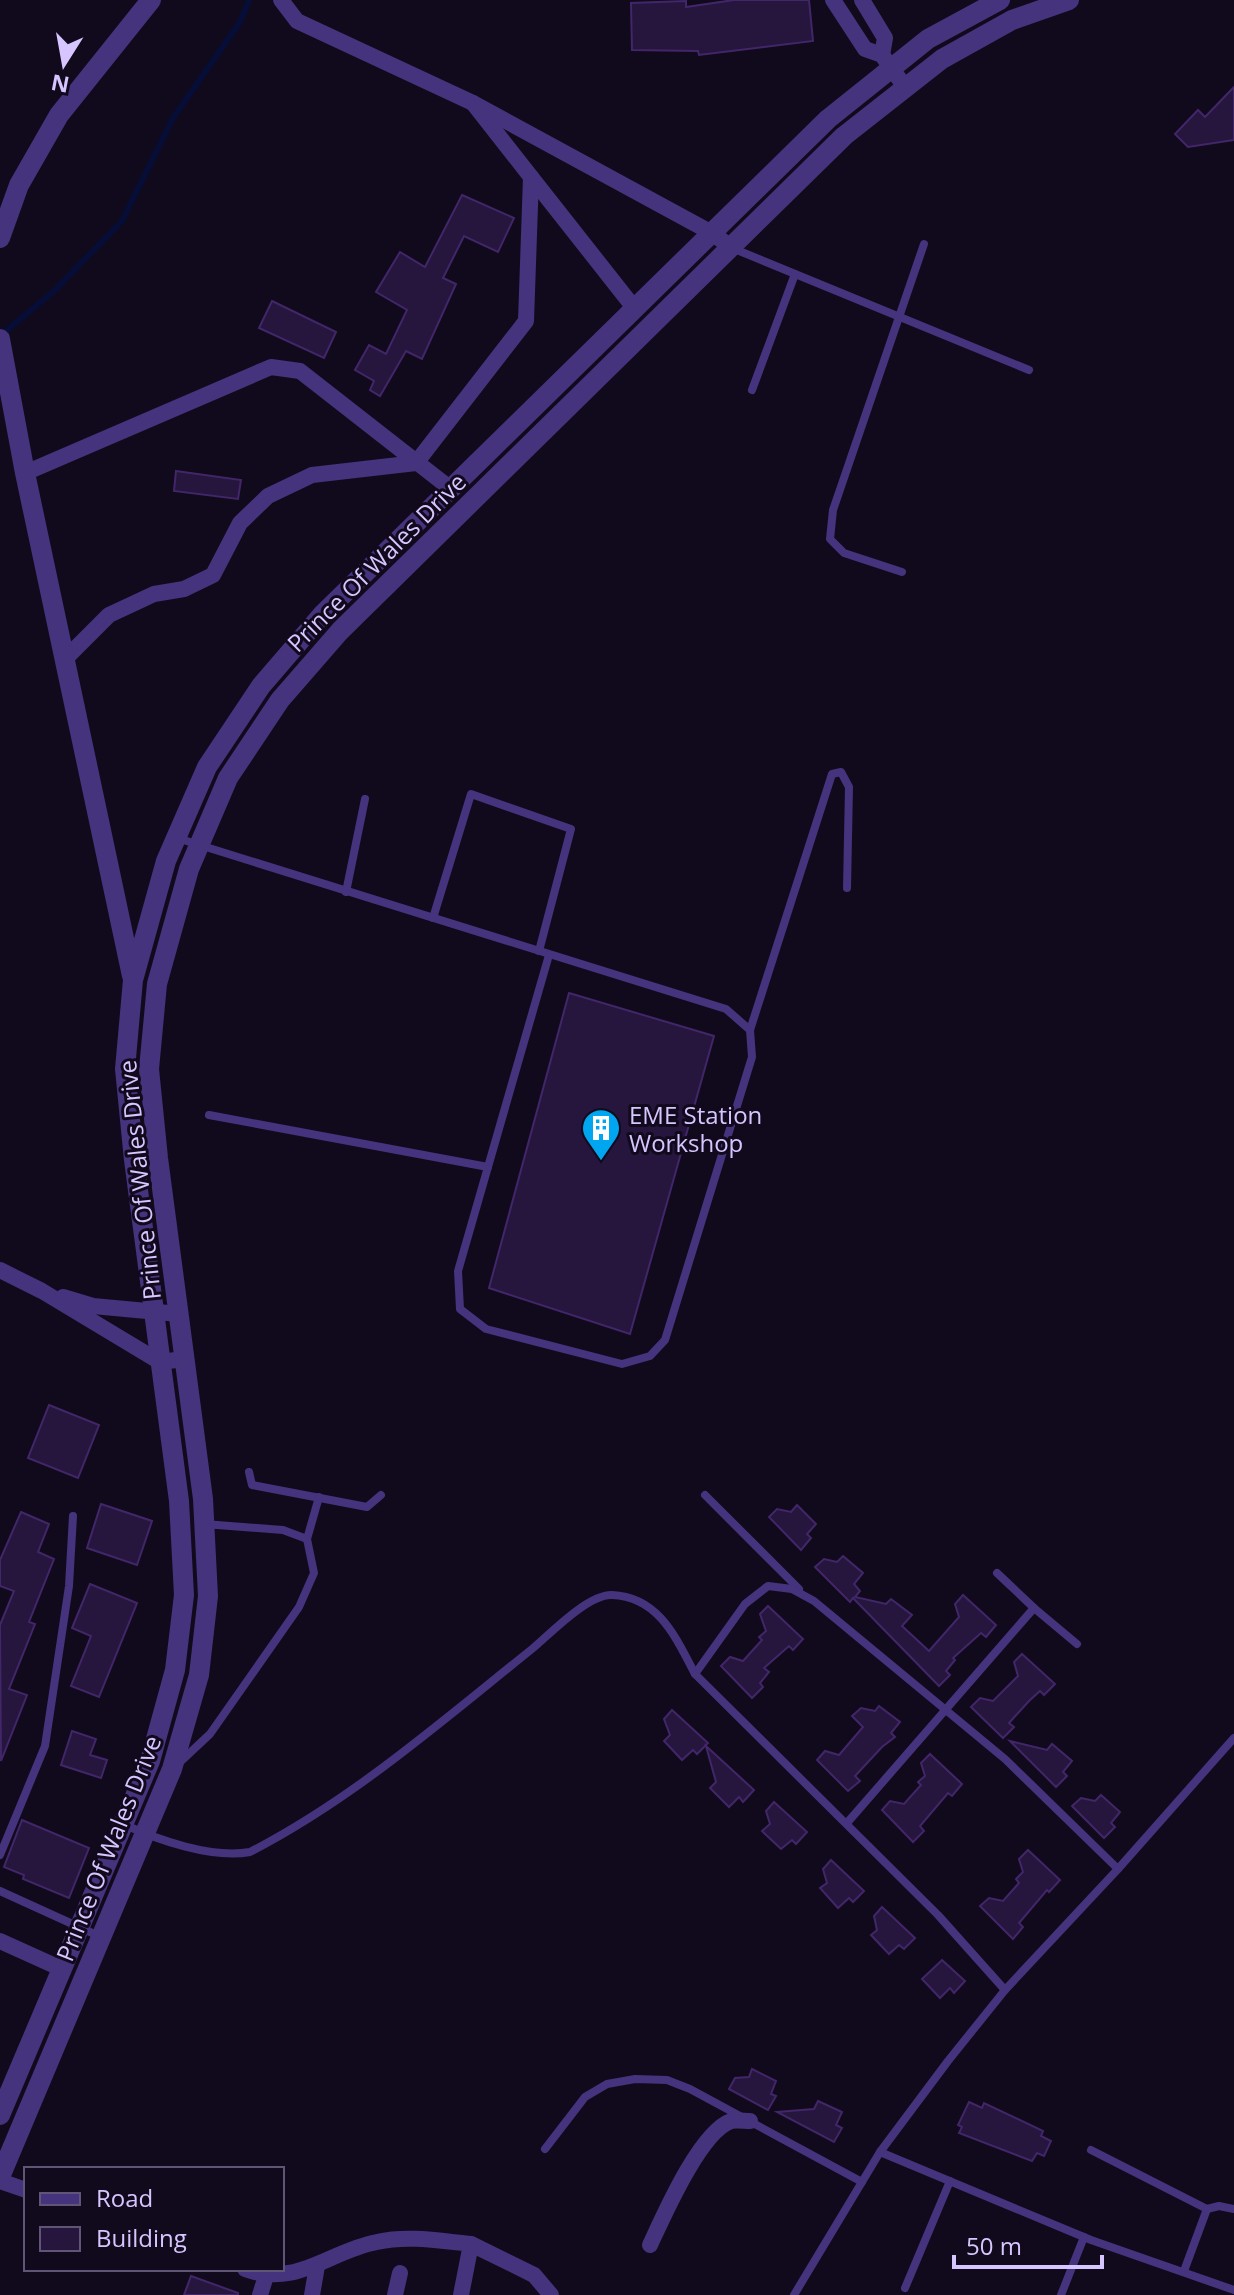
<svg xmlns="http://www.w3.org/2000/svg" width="1234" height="2295" viewBox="0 0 1234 2295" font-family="'Open Sans',sans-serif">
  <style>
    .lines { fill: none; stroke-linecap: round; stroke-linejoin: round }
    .stream { stroke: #060e38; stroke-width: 6 }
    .building { fill: #26153d; stroke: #42266a; stroke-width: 2 }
    .service { stroke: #45337d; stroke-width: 8 }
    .minor { stroke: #45337d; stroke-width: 16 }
    .tertiary { stroke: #45337d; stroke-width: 20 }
    .labels { text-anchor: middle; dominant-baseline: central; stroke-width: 6; stroke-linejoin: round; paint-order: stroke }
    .street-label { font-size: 24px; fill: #d7c5ff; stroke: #110a1c }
    .poi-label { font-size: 24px; fill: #d7c5ff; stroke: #110a1c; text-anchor: start }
  </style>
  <rect width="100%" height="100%" fill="#110a1c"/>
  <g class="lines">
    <path class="stream" d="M 0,336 L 53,292 L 122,221 L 173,118 L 240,22 L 249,0"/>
  </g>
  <g class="building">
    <path d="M 734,0 L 809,0 L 813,41 L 699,55 L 698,51 L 632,50 L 631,3 L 686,1 L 686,7 Z"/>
    <path d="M 1234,87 L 1234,140 L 1188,147 L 1175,134 L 1198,110 L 1205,117 Z"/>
    <path d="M 462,195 L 514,218 L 498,252 L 464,236 L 443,278 L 456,284 L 422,359 L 406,351 L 380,396 L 370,390 L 374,381 L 355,370 L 369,345 L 386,354 L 407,310 L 376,292 L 400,252 L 425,267 Z"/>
    <path d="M 272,301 L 336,332 L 324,358 L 259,328 Z"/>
    <path d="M 176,471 L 241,480 L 238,499 L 174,491 Z"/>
    <path d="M 569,993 L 714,1036 L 630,1334 L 489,1288 Z"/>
    <path d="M 49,1405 L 99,1425 L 78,1478 L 28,1458 Z"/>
    <path d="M 101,1504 L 152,1521 L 137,1565 L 87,1548 Z"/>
    <path d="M 797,1505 L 816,1524 L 807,1534 L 811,1538 L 801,1550 L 769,1517 L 777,1509 L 791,1512 Z"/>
    <path d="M 21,1512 L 49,1524 L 38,1552 L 54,1559 L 29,1622 L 35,1624 L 9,1689 L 27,1695 L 1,1761 L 0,1625 L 14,1591 L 0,1586 L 0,1560 Z"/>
    <path d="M 843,1556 L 863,1573 L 854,1584 L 860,1591 L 855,1597 L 886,1604 L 891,1599 L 912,1615 L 902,1626 L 929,1651 L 959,1617 L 955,1604 L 963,1595 L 996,1625 L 986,1637 L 981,1633 L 953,1658 L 955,1660 L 946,1671 L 950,1675 L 939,1686 L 853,1598 L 850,1602 L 815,1567 L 824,1559 L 837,1562 Z"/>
    <path d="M 90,1584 L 137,1603 L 99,1697 L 71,1686 L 91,1636 L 72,1628 Z"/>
    <path d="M 768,1606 L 803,1639 L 793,1650 L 789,1646 L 764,1668 L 769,1672 L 760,1683 L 763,1687 L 752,1698 L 721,1666 L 730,1657 L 743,1661 L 762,1640 L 759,1637 L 766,1631 L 760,1614 Z"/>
    <path d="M 1022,1654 L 1055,1684 L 1044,1695 L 1040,1691 L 1029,1701 L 1009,1723 L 1014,1727 L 1003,1738 L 971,1707 L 980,1698 L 993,1701 L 1018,1676 L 1014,1662 Z"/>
    <path d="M 879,1706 L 900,1722 L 891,1733 L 895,1737 L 882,1747 L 855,1776 L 860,1781 L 848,1791 L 817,1760 L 825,1751 L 839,1755 L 863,1727 L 852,1716 L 861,1708 L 875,1711 Z"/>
    <path d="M 672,1710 L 708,1743 L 697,1754 L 693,1750 L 682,1760 L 664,1741 L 670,1735 L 664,1719 Z"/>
    <path d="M 72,1731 L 96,1739 L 90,1755 L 107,1760 L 101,1778 L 61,1765 Z"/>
    <path d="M 1010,1741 L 1047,1750 L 1052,1744 L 1072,1761 L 1063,1772 L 1067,1776 L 1056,1787 Z"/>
    <path d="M 706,1746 L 754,1790 L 743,1802 L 739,1797 L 729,1807 L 710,1788 L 716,1782 Z"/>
    <path d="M 930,1754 L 962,1784 L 952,1796 L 948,1793 L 920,1826 L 924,1831 L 913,1842 L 882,1810 L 890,1801 L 904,1804 L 921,1785 L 918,1782 L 925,1776 L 921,1763 Z"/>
    <path d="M 1101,1795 L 1120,1812 L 1111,1823 L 1115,1827 L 1104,1838 L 1072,1806 L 1081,1798 L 1095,1801 Z"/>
    <path d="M 774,1802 L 807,1832 L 796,1844 L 792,1840 L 781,1849 L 762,1831 L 770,1824 L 766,1811 Z"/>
    <path d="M 22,1820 L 89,1848 L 69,1898 L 23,1879 L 24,1875 L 4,1867 Z"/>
    <path d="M 1028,1850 L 1060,1880 L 1049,1892 L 1047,1890 L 1019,1923 L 1023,1927 L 1013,1939 L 980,1906 L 989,1898 L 1003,1901 L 1019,1883 L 1016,1879 L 1023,1872 L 1019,1859 Z"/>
    <path d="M 831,1860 L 864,1891 L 853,1902 L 849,1898 L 838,1908 L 820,1888 L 827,1883 L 823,1869 Z"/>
    <path d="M 882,1907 L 915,1938 L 904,1949 L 899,1945 L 889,1954 L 871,1935 L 877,1930 L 874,1916 Z"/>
    <path d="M 942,1960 L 965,1981 L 954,1993 L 950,1988 L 940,1998 L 922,1979 Z"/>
    <path d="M 752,2069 L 776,2081 L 771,2094 L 776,2096 L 768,2110 L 729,2089 L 735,2078 L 749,2077 Z"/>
    <path d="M 818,2101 L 842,2112 L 836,2125 L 842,2128 L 834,2142 L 777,2112 L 814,2109 Z"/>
    <path d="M 969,2102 L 982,2108 L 984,2103 L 1043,2131 L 1041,2136 L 1051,2141 L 1044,2156 L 1037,2153 L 1032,2161 L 959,2133 L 962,2127 L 958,2125 Z"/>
    <path d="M 191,2276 L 238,2293 L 238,2295 L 184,2295 Z"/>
  </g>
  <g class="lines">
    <g class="service">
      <path d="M 732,248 L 1029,370"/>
      <path d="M 752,390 L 795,274"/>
      <path d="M 902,572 L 844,553 L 830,539 L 833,510 L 924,244"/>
      <path d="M 177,838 L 726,1009 L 750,1030"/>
      <path d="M 346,892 L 365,799"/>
      <path d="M 433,918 L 471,794 L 571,829 L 539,951"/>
      <path d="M 549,955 L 458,1271 L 460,1309 L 486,1329 L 622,1364 L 650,1356 L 665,1340 L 752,1057 L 750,1030 L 832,774 L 841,772 L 849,787 L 847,888"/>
      <path d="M 209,1115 L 488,1167"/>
      <path d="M 249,1472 L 252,1485 L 367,1507 L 381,1495"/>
      <path d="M 705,1495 L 799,1589"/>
      <path d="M 307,1539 L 319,1497"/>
      <path d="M 997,1573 L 1034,1608 L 1077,1644"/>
      <path d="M 695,1674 L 745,1604 L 768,1586 L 792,1589 L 814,1601 L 1005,1759 L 1118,1869"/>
      <path d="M 179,1763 L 210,1734 L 299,1607 L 314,1573 L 307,1539 L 283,1530 L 204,1524"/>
      <path d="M 847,1823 L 1034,1608"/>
      <path d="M 123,1824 C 158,1840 212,1859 250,1852 C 353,1799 442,1721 532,1649 C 550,1634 588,1594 612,1595 C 659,1597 676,1638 695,1674 L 938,1915 L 1005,1990"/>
      <path d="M 0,1855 L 45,1746 L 69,1586 L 73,1516"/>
      <path d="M 0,1891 L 101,1937"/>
      <path d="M 545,2149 L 585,2097 L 607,2084 L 635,2079 L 667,2080 L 690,2089 L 862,2182"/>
      <path d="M 1091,2150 L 1207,2209"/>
      <path d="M 880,2152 L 1091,2240 L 1234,2290"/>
      <path d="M 1184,2271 L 1207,2209 L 1219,2206 L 1234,2209"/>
      <path d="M 905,2288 L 950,2181"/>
      <path d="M 794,2295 L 880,2152 L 948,2061 L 1005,1990 L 1118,1869 L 1234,1738"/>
      <path d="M 1061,2295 L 1084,2237"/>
    </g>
    <g class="minor">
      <path d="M 281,0 L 297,21 L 473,103 L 712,233 L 732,248"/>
      <path d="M 833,0 L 865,49 L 882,55 L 905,87"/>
      <path d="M 862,0 L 885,38 L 882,55"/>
      <path d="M 531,177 L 635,309"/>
      <path d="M 25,473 L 271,367 L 300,371 L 451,489"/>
      <path d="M 65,659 L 109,615 L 154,594 L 184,589 L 213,575 L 240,523 L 268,496 L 312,475 L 416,463 L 526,321 L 531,177 L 473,103"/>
      <path d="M 0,1270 L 42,1291 L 160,1362 L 184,1359"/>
      <path d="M 63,1297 L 93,1306 L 179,1314"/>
      <path d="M 0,1941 L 62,1969"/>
      <path d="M 0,2181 L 26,2190"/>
      <path d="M 471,2244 L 534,2275 L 551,2295"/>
      <path d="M 650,2245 C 664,2215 700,2132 731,2121 C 736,2120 745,2121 750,2121"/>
      <path d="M 245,2269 C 297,2288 329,2251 377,2242 C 408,2235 440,2241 471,2244 L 461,2295"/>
      <path d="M 260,2295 L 266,2276"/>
      <path d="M 312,2295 L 317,2266"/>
      <path d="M 395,2295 L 400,2273"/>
    </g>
    <g class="tertiary">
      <path d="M 0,238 L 19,185 L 59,115 L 151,0"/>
      <path d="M 0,339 L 25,473 L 132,976"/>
      <path d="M 0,2115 L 150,1761 L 175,1670 L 184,1595 L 179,1501 L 134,1160 L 125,1069 L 133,980 L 166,861 L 207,767 L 261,686 L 322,615 L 828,119 L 928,39 L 1000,0"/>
      <path d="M 0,2177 L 172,1769 L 199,1675 L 208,1596 L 203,1499 L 158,1158 L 149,1069 L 157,984 L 189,869 L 228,778 L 280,700 L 340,631 L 844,136 L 942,59 L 1012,20 L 1069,0"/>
    </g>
  </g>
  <defs>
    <g id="building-pin" transform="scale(2)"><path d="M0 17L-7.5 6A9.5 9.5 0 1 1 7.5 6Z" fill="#00a7f0" stroke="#110a1c"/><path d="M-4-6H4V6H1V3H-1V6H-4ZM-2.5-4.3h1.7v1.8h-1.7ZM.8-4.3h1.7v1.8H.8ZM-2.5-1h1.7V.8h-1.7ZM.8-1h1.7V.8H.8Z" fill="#fff"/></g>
  </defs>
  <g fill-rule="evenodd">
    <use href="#building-pin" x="601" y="1128"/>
  </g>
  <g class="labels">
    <g class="street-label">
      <text transform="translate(376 562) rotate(-45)">Prince Of Wales Drive</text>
      <text transform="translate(139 1180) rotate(-96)">Prince Of Wales Drive</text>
      <text transform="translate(108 1848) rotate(-68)">Prince Of Wales Drive</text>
    </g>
    <g class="poi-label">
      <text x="629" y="1114">EME Station<tspan x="629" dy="28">Workshop</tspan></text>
    </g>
  </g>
  <rect x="24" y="2167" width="260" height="104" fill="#110a1c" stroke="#605577" stroke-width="2"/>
  <rect x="40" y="2193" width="40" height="12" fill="#45337d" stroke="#605577" stroke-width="2"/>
  <text x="96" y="2207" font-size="24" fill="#d7c5ff">Road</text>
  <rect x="40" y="2227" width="40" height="24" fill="#26153d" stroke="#605577" stroke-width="2"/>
  <text x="96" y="2247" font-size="24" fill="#d7c5ff">Building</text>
  <g transform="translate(64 64) rotate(191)" stroke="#110a1c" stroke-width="6" paint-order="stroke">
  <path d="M0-6L14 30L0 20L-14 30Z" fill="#d7c5ff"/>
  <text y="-12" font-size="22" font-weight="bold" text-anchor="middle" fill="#d7c5ff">N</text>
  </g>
  <path d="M954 2255v12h148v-12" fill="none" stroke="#d7c5ff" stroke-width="4"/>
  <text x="966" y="2255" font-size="24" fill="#d7c5ff" stroke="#110a1c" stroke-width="6" paint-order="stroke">50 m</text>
</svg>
